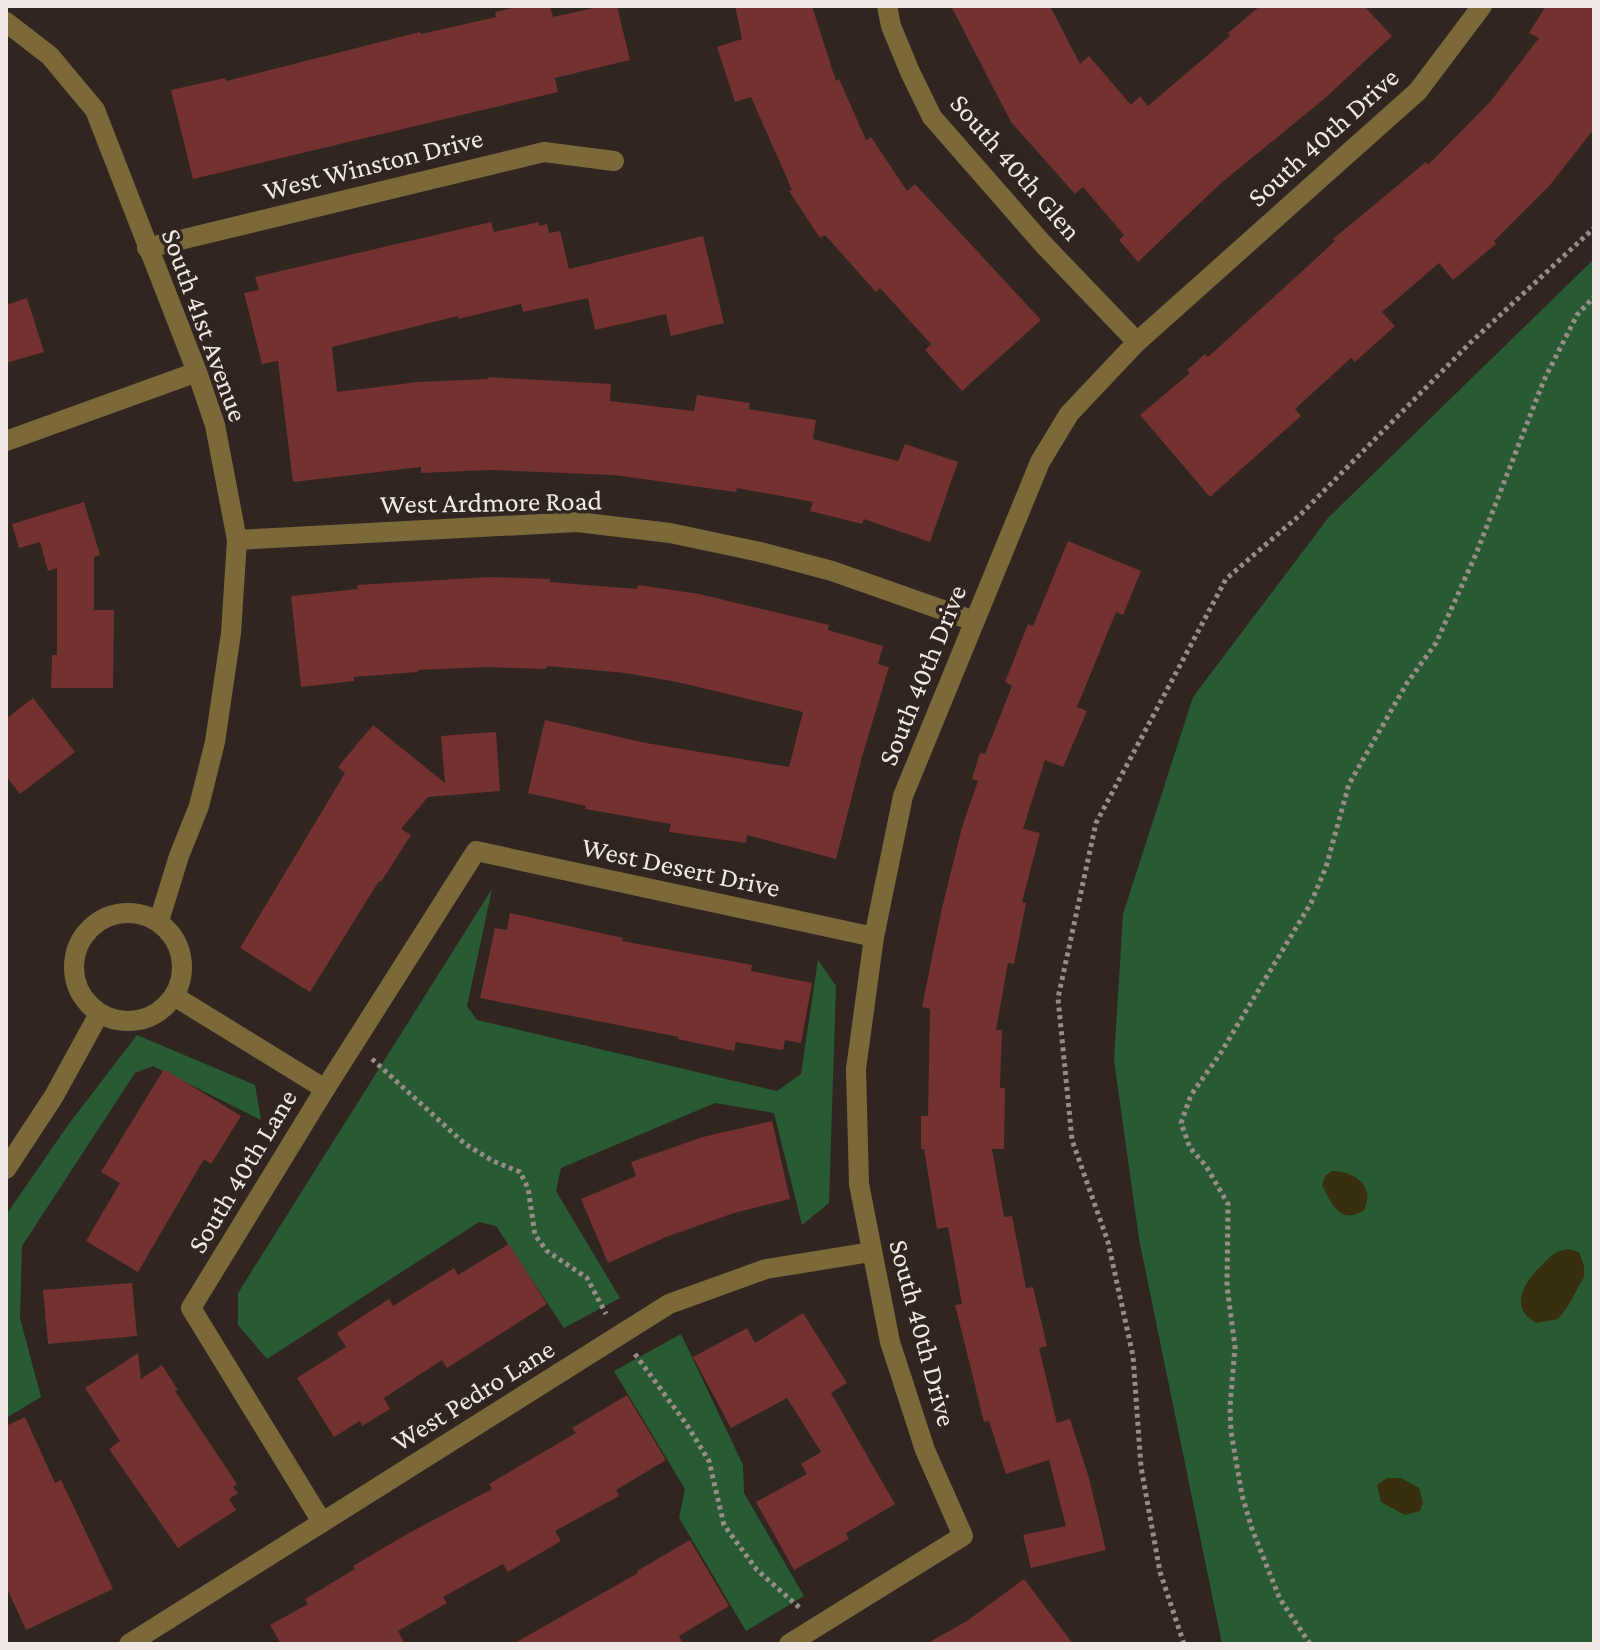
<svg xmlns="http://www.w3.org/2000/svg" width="1600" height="1650" viewBox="0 0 1600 1650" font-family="'Crimson Pro',serif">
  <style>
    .green { fill: #285a34 }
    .sand { fill: #372f0e }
    .building { fill: #733130 }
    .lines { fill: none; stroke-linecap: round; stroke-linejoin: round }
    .path { stroke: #968c88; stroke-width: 5; stroke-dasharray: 4 4; stroke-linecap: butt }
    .minor { stroke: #7b693a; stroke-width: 20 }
    .labels { text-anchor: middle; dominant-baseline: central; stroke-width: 7; stroke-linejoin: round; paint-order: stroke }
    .street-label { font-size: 28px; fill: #f0e8e4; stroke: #302520 }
  </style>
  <rect width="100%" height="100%" fill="#302520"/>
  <g class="green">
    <path d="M 1594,259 L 1594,1644 L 1222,1644 L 1139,1239 L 1114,1060 L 1123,914 L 1193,697 L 1328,518 Z"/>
    <path d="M 492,889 L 467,1006 L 477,1020 L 777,1091 L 801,1074 L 818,960 L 836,986 L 829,1203 L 802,1225 L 774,1113 L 715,1103 L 561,1168 L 556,1191 L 620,1298 L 564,1328 L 496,1226 L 479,1222 L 267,1359 L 238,1325 L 238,1293 Z"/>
    <path d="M 137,1035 L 255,1085 L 261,1120 L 153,1066 L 135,1073 L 22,1246 L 20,1318 L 41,1397 L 6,1418 L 6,1215 L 68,1125 Z"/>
    <path d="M 681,1334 L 743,1465 L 744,1493 L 804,1596 L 746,1631 L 679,1518 L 685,1489 L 614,1371 Z"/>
  </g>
  <g class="sand">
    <path d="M 1332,1171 C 1355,1171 1376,1187 1364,1210 C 1340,1226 1332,1204 1322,1185 L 1325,1176 Z"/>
    <path d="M 1568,1249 L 1579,1252 L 1584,1266 L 1584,1277 L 1568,1306 L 1558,1319 L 1536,1323 C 1511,1309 1521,1287 1537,1270 C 1548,1260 1552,1251 1568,1249 Z"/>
    <path d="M 1387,1478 L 1401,1478 L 1419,1488 L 1423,1502 L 1420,1511 L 1405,1515 L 1381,1502 L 1377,1485 Z"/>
  </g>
  <g class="building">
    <path d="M 520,6 L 550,6 L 553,17 L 602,6 L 617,6 L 630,60 L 555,78 L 558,92 L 193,179 L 171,90 L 225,78 L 226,81 L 420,32 L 421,34 L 496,17 L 495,12 Z"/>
    <path d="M 735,6 L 812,6 L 836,81 L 839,79 L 866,140 L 871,137 L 907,191 L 915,184 L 1041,320 L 962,391 L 925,350 L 931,344 L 880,288 L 876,292 L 825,235 L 820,238 L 789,191 L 792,190 L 751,97 L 735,102 L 717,47 L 742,39 Z"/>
    <path d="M 951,6 L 1050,6 L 1080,64 L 1089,56 L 1131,105 L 1140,96 L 1148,106 L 1230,36 L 1228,33 L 1260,6 L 1364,6 L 1392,36 L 1324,99 L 1220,184 L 1138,262 L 1119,240 L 1124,235 L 1083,187 L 1075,194 L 1011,122 Z"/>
    <path d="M 1546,6 L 1594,6 L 1594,129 L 1550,185 L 1494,241 L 1496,244 L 1453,280 L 1439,263 L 1382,312 L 1395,326 L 1355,362 L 1351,358 L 1295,409 L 1301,416 L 1210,497 L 1140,415 L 1190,373 L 1187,370 L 1205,354 L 1208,357 L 1286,286 L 1335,241 L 1333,239 L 1426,162 L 1428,165 L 1490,102 L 1539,38 L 1529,33 Z"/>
    <path d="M 491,222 L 494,232 L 539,222 L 539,226 L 547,224 L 549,233 L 560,231 L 569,269 L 703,236 L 724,323 L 671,336 L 666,314 L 595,330 L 588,298 L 523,312 L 521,304 L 458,319 L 458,316 L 332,347 L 337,392 L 418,382 L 488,379 L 488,377 L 611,384 L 610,401 L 694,411 L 697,395 L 750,403 L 749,409 L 816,420 L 813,439 L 898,461 L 905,444 L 958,462 L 930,542 L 864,519 L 862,524 L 810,511 L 813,502 L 737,488 L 736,492 L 614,475 L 491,470 L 421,473 L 421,467 L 293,482 L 278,361 L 262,364 L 244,293 L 259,290 L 255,277 Z"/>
    <path d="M 27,298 L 44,352 L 6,363 L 6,305 Z"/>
    <path d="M 84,502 L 100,555 L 94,557 L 94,610 L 114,610 L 113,688 L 51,688 L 52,655 L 57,655 L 57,568 L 48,571 L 40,542 L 19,548 L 12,524 Z"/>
    <path d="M 1068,541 L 1141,571 L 1123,615 L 1116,612 L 1077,707 L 1087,711 L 1063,767 L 1045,760 L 1023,829 L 1040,833 L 1022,902 L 1026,903 L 1014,964 L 1008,963 L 996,1030 L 1002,1030 L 1000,1088 L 1005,1088 L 1004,1149 L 992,1149 L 1004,1217 L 1012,1216 L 1026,1288 L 1033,1287 L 1047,1346 L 1039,1348 L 1057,1423 L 1070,1419 L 1089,1478 L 1106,1550 L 1031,1568 L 1023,1535 L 1066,1526 L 1049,1460 L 1006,1474 L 989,1421 L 984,1422 L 955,1305 L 962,1304 L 948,1227 L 937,1229 L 924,1149 L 921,1149 L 921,1116 L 928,1116 L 930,1009 L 922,1007 L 942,908 L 962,827 L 978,781 L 972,779 L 980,753 L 985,754 L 1012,686 L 1005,682 L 1028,624 L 1033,626 Z"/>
    <path d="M 490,577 L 550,579 L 550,582 L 637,589 L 638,585 L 699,594 L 829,625 L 828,630 L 883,646 L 878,664 L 889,667 L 862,757 L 836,859 L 747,835 L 746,843 L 669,832 L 671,824 L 585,809 L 586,806 L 528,793 L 545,720 L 646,743 L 789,767 L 803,712 L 677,682 L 625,673 L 547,666 L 546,669 L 486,667 L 418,670 L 418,672 L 354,677 L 354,681 L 301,687 L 291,596 L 358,589 L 357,585 Z"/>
    <path d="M 33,698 L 75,752 L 20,794 L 6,776 L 6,719 Z"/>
    <path d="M 373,725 L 445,783 L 441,736 L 496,732 L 500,791 L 428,797 L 401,829 L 411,835 L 381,882 L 379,881 L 310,992 L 240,948 L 345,773 L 338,767 Z"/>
    <path d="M 510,913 L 623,938 L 622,941 L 752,965 L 751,971 L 812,983 L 801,1043 L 785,1040 L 783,1050 L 736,1042 L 734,1051 L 678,1039 L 679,1037 L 480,998 L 495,928 L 507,930 Z"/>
    <path d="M 164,1069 L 241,1116 L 211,1164 L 204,1159 L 138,1272 L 86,1241 L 120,1183 L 101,1172 Z"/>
    <path d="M 772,1121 L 790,1199 L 734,1213 L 666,1237 L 608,1263 L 581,1199 L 636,1176 L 631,1162 L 703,1137 Z"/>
    <path d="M 509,1244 L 547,1304 L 447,1368 L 442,1360 L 384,1398 L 390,1409 L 362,1426 L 360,1421 L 334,1437 L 297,1378 L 346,1347 L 337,1333 L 389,1299 L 393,1306 L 454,1268 L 458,1275 Z"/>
    <path d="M 132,1283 L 137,1336 L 48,1344 L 43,1290 Z"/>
    <path d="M 803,1313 L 847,1383 L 831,1393 L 895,1504 L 846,1533 L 849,1539 L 794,1570 L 756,1502 L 807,1474 L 801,1464 L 821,1452 L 787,1398 L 731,1428 L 693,1357 L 747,1328 L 755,1343 Z"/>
    <path d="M 138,1353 L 141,1379 L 162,1365 L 178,1390 L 175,1391 L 237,1484 L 233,1487 L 238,1493 L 229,1499 L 236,1510 L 178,1548 L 109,1449 L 120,1441 L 85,1388 Z"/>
    <path d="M 627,1395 L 666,1460 L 616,1490 L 619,1496 L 555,1531 L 561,1541 L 508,1572 L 503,1564 L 443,1597 L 447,1603 L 398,1631 L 405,1644 L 281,1644 L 270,1625 L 308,1604 L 305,1599 L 355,1569 L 353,1566 L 407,1534 L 492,1489 L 489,1484 L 576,1433 L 572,1428 Z"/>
    <path d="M 25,1417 L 55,1483 L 61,1480 L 113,1589 L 26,1630 L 6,1586 L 6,1426 Z"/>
    <path d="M 690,1540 L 729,1606 L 679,1636 L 683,1644 L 513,1644 L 638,1573 L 637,1571 Z"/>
    <path d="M 1024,1579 L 1073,1644 L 926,1644 L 967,1621 Z"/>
  </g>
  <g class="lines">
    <g class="path">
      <path d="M 372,1059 L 465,1144 L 493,1161 L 520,1172 L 528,1188 L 535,1235 L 547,1251 L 587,1278 L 606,1314"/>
      <path d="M 635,1354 L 687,1425 L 709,1461 L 724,1525 L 757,1570 L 800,1608"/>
      <path d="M 1184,1644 L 1160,1572 L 1141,1467 L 1133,1356 L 1108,1242 L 1072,1140 L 1058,998 L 1096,823 L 1226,579 L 1301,514 L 1470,343 L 1594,228"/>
      <path d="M 1310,1644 L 1280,1599 L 1252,1529 L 1242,1495 L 1231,1432 L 1230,1407 L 1235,1347 L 1227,1286 L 1228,1204 L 1206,1166 L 1190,1148 L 1181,1123 L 1191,1095 L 1220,1054 L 1311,903 L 1326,867 L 1349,784 L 1407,683 L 1436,643 L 1476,554 L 1544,380 L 1577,315 L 1594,297"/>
    </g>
    <g class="minor">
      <path d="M 887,6 L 891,26 L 910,72 L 932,117 L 1043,244 L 1137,342"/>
      <path d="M 6,22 L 50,56 L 95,110 L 197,372 L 215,425 L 237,540 L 231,633 L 215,742 L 199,806 L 179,856 L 159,921"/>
      <path d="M 147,248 L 544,152 L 614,161"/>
      <path d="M 6,441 L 197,372"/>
      <path d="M 237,540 L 577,522 L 670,533 L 760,552 L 832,571 L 974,621"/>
      <circle cx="128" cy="967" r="54"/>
      <path d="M 174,996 L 325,1089"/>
      <path d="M 6,1169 L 54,1096 L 99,1014"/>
      <path d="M 322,1522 L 191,1308 L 325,1089 L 476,851 L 874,937"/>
      <path d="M 129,1644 L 669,1304 L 766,1269 L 871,1252"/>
      <path d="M 789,1644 L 963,1536 L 925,1450 L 890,1342 L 859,1184 L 856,1069 L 874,937 L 903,796 L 1040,462 L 1069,414 L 1137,342 L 1418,91 L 1482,6"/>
    </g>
  </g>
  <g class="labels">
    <g class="street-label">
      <text transform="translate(1323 137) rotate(-42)">South 40th Drive</text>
      <text transform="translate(373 164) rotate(-14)">West Winston Drive</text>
      <text transform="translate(1016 167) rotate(49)">South 40th Glen</text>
      <text transform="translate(205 325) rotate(70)">South 41st Avenue</text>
      <text transform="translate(491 502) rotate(-1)">West Ardmore Road</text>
      <text transform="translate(922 675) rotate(-68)">South 40th Drive</text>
      <text transform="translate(681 867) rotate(12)">West Desert Drive</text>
      <text transform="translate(242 1171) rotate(-59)">South 40th Lane</text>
      <text transform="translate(923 1333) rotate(75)">South 40th Drive</text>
      <text transform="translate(473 1395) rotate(-32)">West Pedro Lane</text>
    </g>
  </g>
  <rect width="1600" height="1650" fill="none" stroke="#f0e8e4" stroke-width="16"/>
</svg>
